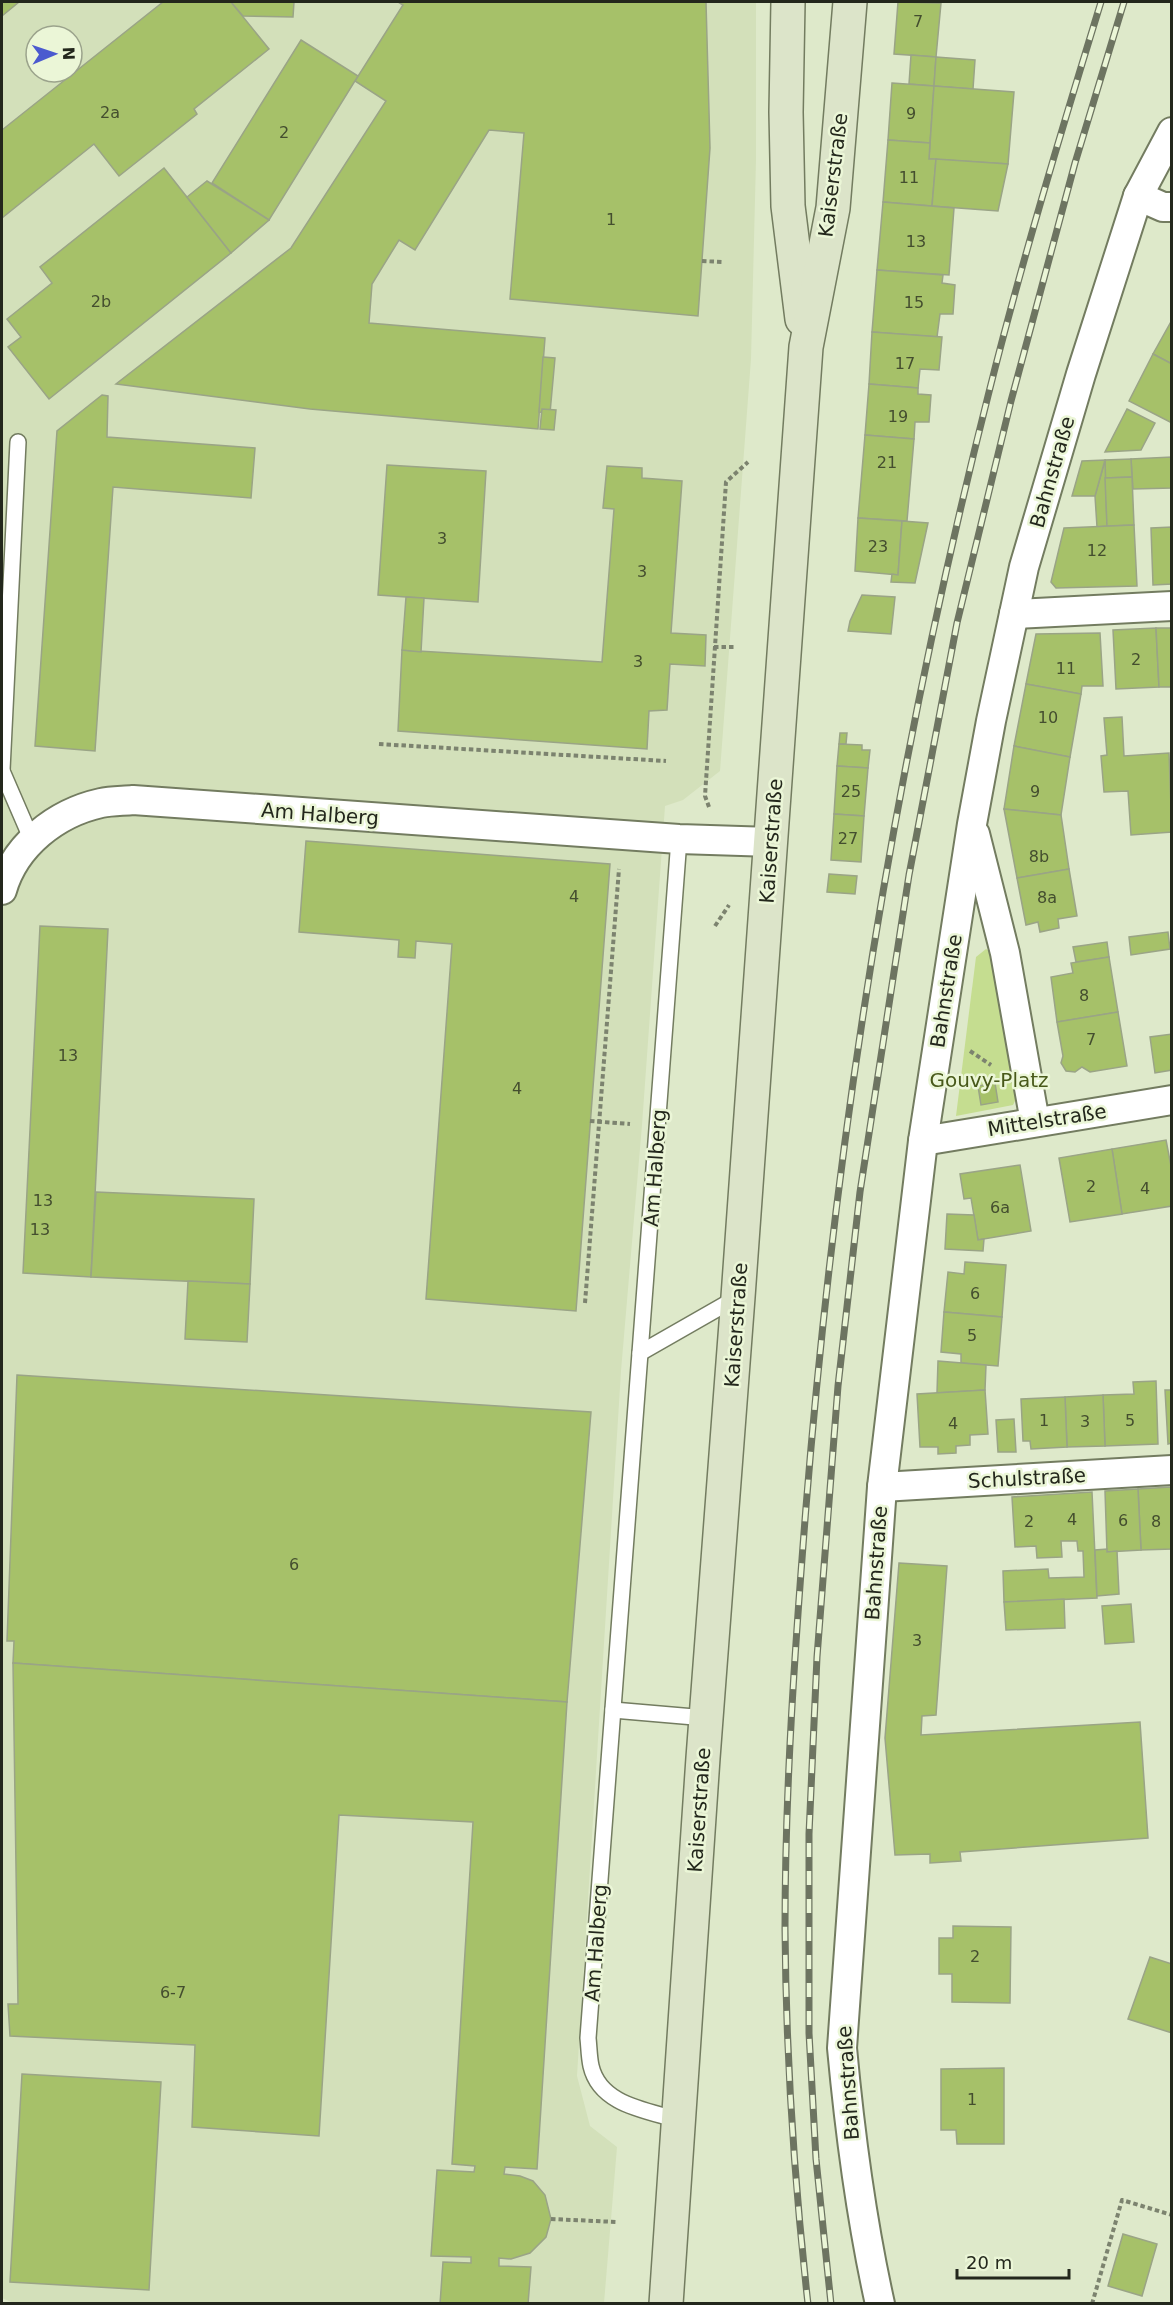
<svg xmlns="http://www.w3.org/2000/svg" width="1173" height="2305" viewBox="0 0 1173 2305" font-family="'DejaVu Sans',sans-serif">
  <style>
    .built { fill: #d3e0ba; fill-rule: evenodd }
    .park { fill: #c5dd90 }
    .building { fill: #a6c169; stroke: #9aa486; stroke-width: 1.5 }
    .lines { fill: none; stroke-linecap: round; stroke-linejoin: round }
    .service-casing { stroke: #737c60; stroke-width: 18 }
    .minor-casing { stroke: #737c60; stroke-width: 32 }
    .secondary-casing { stroke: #737c60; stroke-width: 36 }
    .path { stroke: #7c836f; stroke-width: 4; stroke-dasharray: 4.5 3; stroke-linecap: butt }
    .service { stroke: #fff; stroke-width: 15 }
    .minor { stroke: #fff; stroke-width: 28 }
    .secondary { stroke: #dce4c9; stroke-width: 33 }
    .rail-casing { stroke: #6d7461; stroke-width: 7 }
    .rail { stroke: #ebf6d7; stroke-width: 4.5; stroke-dasharray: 14; stroke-linecap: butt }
    .labels { text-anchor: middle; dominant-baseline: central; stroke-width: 5; stroke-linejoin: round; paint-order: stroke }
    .number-label { font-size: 16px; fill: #444e2f }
    .street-label { font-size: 20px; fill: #23271c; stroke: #ebf6d7 }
    .park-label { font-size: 20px; fill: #48591a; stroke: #ebf6d7 }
  </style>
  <rect width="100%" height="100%" fill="#dee9ca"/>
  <path class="built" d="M 2,2 L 756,2 L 756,160 L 751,359 L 720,771 L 683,800 L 665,806 L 642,1125 L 621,1371 L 577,2076 L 590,2126 L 617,2147 L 604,2303 L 16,2304 L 2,2298 ZM 36,36 L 72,36 L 72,72 L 36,72 Z"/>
  <path class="park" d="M 986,949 L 996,955 L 1018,1095 L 1013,1105 L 956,1116 L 976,957 Z"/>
  <g class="building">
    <path d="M 2,2 L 19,2 L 2,16 Z"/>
    <path d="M 163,2 L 231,2 L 269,49 L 194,109 L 197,114 L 119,176 L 94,144 L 2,218 L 2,130 Z"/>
    <path d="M 231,2 L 294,2 L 293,17 L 243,16 Z"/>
    <path d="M 398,2 L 706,2 L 710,148 L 698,316 L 510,299 L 524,133 L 489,130 L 415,250 L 399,240 L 372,284 L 369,323 L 545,338 L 538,429 L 310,409 L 116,384 L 291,248 L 386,101 L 355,81 L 403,5 Z"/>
    <path d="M 898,2 L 941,3 L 936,57 L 894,54 Z"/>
    <path d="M 301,40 L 358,76 L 269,220 L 212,183 Z"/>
    <path d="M 911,55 L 936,57 L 934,86 L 909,84 Z"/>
    <path d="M 936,57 L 975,60 L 973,89 L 934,86 Z"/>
    <path d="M 892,83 L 934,86 L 930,143 L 888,140 Z"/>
    <path d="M 934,86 L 1014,92 L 1008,164 L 929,159 Z"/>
    <path d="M 888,140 L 930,143 L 929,159 L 936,159 L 932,206 L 883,202 Z"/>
    <path d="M 936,159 L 1008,164 L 998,211 L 932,206 Z"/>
    <path d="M 164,168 L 231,253 L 49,399 L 8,347 L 21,337 L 7,319 L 52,283 L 40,267 Z"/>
    <path d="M 207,181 L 269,220 L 231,253 L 187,197 Z"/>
    <path d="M 883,202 L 954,208 L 949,275 L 877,270 Z"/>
    <path d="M 877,270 L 943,275 L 942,283 L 955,285 L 953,314 L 940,314 L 937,337 L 872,332 Z"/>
    <path d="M 1172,320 L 1172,364 L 1153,354 Z"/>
    <path d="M 872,332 L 942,337 L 939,370 L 920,369 L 918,388 L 869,384 Z"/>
    <path d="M 1153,354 L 1172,364 L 1172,423 L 1129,401 Z"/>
    <path d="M 543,357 L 555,358 L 550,413 L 539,412 Z"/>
    <path d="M 869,384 L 918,388 L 918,394 L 931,395 L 929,422 L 915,422 L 914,439 L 865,435 Z"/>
    <path d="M 102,395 L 108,396 L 107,437 L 255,448 L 251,498 L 113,487 L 95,751 L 35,746 L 57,431 Z"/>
    <path d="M 542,409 L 556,410 L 554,430 L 540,429 Z"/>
    <path d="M 1127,409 L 1155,423 L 1141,450 L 1105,452 Z"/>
    <path d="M 865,435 L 914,439 L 907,521 L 858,518 Z"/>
    <path d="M 1172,457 L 1172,488 L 1133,489 L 1131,459 Z"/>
    <path d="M 1131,459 L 1132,477 L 1105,478 L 1105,460 Z"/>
    <path d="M 1105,460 L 1107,526 L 1097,527 L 1095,496 Z"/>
    <path d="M 1105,460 L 1095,496 L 1072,496 L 1082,461 Z"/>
    <path d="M 387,465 L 486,471 L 478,602 L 378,595 Z"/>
    <path d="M 607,466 L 642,468 L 642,478 L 682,481 L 671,633 L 706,635 L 705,666 L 670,664 L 667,710 L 649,711 L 647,749 L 398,731 L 402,650 L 602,662 L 614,509 L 603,508 Z"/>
    <path d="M 1132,477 L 1134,525 L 1107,526 L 1105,478 Z"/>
    <path d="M 858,518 L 902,521 L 898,575 L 855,571 Z"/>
    <path d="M 902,521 L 928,523 L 915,583 L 891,582 L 892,574 L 898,575 Z"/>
    <path d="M 1134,525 L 1137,586 L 1056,588 L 1051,582 L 1064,528 Z"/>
    <path d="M 1172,527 L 1172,584 L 1153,585 L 1151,528 Z"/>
    <path d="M 862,595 L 895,597 L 891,634 L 848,631 L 850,621 Z"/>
    <path d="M 406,597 L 424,598 L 421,652 L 402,650 Z"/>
    <path d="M 1156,628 L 1159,687 L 1116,689 L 1113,630 Z"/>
    <path d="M 1156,628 L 1172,628 L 1172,687 L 1159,687 Z"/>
    <path d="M 1100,633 L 1103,686 L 1082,686 L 1081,694 L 1026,684 L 1036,634 Z"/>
    <path d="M 1026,684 L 1081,694 L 1070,757 L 1014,746 Z"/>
    <path d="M 1122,717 L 1124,756 L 1169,753 L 1172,832 L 1131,835 L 1128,791 L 1104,792 L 1101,756 L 1107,755 L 1104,718 Z"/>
    <path d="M 840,733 L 847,733 L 846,744 L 839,744 Z"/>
    <path d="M 839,744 L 862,745 L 862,750 L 870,750 L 868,768 L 837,766 Z"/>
    <path d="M 1014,746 L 1070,757 L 1061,815 L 1004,809 Z"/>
    <path d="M 837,766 L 868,768 L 864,816 L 834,814 Z"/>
    <path d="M 1004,809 L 1061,815 L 1069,869 L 1017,878 Z"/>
    <path d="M 834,814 L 864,816 L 861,862 L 831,860 Z"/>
    <path d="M 306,841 L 610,864 L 576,1311 L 426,1299 L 452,944 L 416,941 L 415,958 L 398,957 L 399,940 L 299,932 Z"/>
    <path d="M 1069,869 L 1077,916 L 1058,919 L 1059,928 L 1040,932 L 1038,922 L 1026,925 L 1017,878 Z"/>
    <path d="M 829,874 L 857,876 L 855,894 L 827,892 Z"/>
    <path d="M 40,926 L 108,929 L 91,1277 L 23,1273 Z"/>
    <path d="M 1168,932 L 1170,949 L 1131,955 L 1129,937 Z"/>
    <path d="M 1107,942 L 1109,957 L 1076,962 L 1073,947 Z"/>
    <path d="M 1109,957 L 1118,1012 L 1057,1022 L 1051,977 L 1073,973 L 1071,963 Z"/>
    <path d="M 1118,1012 L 1127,1066 L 1090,1072 L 1082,1067 L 1075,1072 L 1066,1071 L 1061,1063 L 1063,1056 L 1057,1022 Z"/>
    <path d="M 1172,1034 L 1172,1070 L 1155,1073 L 1150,1037 Z"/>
    <path d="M 995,1083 L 998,1102 L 981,1105 L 978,1086 Z"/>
    <path d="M 1166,1140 L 1172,1171 L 1172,1206 L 1122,1214 L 1112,1149 Z"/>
    <path d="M 1112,1149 L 1122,1214 L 1070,1222 L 1059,1158 Z"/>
    <path d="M 1020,1165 L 1031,1231 L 978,1240 L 971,1198 L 964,1199 L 960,1174 Z"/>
    <path d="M 96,1192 L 254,1199 L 250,1284 L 91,1277 Z"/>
    <path d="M 947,1214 L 974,1215 L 978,1240 L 984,1239 L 983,1251 L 945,1249 Z"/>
    <path d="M 965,1262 L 1006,1265 L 1002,1317 L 944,1312 L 948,1272 L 964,1274 Z"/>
    <path d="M 188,1281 L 250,1284 L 247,1342 L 185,1339 Z"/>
    <path d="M 944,1312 L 1002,1317 L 998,1366 L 961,1363 L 961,1354 L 941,1352 Z"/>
    <path d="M 938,1361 L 986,1365 L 985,1390 L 937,1393 Z"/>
    <path d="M 17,1375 L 591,1412 L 567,1702 L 13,1663 L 14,1641 L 7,1641 Z"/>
    <path d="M 1156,1381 L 1158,1444 L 1105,1446 L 1103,1395 L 1134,1394 L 1133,1382 Z"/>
    <path d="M 985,1390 L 988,1434 L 970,1435 L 970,1445 L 956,1446 L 956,1453 L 938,1454 L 938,1447 L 920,1447 L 917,1394 Z"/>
    <path d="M 1165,1390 L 1172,1390 L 1172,1443 L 1168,1444 Z"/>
    <path d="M 1103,1395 L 1105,1446 L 1067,1447 L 1065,1397 Z"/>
    <path d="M 1065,1397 L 1067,1447 L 1031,1449 L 1030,1441 L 1023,1441 L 1021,1399 Z"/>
    <path d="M 1014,1419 L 1016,1452 L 998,1452 L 996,1420 Z"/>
    <path d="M 1171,1487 L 1172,1549 L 1141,1550 L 1138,1489 Z"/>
    <path d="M 1138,1489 L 1141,1550 L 1107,1552 L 1105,1491 Z"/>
    <path d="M 1092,1492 L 1097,1598 L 1004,1602 L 1003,1571 L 1048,1569 L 1049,1578 L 1084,1577 L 1083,1551 L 1078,1551 L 1077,1541 L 1061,1541 L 1062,1557 L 1037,1558 L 1036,1546 L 1015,1547 L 1012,1497 Z"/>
    <path d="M 1107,1549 L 1107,1552 L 1117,1551 L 1119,1594 L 1097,1596 L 1095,1550 Z"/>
    <path d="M 899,1563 L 947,1566 L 936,1715 L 922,1716 L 921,1735 L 1140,1722 L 1148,1838 L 960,1852 L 961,1861 L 930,1863 L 930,1854 L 895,1855 L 885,1738 Z"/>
    <path d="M 1064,1599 L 1065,1628 L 1006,1630 L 1004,1602 Z"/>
    <path d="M 1131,1604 L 1134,1642 L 1105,1644 L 1102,1606 Z"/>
    <path d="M 13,1663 L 567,1702 L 537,2169 L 505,2167 L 504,2174 L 520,2176 L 533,2181 L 545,2195 L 551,2219 L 546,2237 L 530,2253 L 511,2259 L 499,2258 L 499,2266 L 531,2267 L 528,2304 L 440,2304 L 443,2262 L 471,2263 L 471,2257 L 431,2256 L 437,2170 L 474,2172 L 475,2166 L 452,2164 L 473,1822 L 339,1815 L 319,2136 L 192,2127 L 195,2045 L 10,2036 L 8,2004 L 18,2004 Z"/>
    <path d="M 953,1926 L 1011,1927 L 1010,2003 L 952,2002 L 952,1974 L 939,1974 L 939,1938 L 953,1938 Z"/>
    <path d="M 1150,1957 L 1172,1964 L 1172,2033 L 1128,2019 Z"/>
    <path d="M 1004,2068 L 1004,2144 L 957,2144 L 956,2130 L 941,2130 L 941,2069 Z"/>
    <path d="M 22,2074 L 161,2082 L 149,2290 L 10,2282 Z"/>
    <path d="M 1123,2234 L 1157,2244 L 1142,2296 L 1108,2286 Z"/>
  </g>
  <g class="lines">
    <g class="service-casing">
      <g id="service">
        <path d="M 2,770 L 18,442"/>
        <path d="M 2,771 L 31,838"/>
        <path d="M 640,1353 L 738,1297"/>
        <path d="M 613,1710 L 706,1718"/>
        <path d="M 678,2120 C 646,2110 600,2105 591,2066 C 589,2057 589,2047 588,2038 L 679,839"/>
      </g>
    </g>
    <g class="minor-casing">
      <g id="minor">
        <path d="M 1138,196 L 1163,207 L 1172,207"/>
        <path d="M 1014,614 L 1172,606"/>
        <path d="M 975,834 L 1005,953 L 1035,1122"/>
        <path d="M 2,890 C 15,845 56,813 101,803 C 111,801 123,801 133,800 L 679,839 L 771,842"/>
        <path d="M 923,1141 L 1172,1100"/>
        <path d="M 882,1487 L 1172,1470"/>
        <path d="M 880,2304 C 861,2219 850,2134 842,2048 L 882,1487 L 923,1141 L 972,824 L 991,721 L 1024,567 L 1081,374 L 1138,196 L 1172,132"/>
      </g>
    </g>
    <g class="secondary-casing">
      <g id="secondary">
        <path d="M 788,2 L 786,112 L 788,206 L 802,319"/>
        <path d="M 666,2304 L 703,1758 L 738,1297 L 806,347 L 833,208 L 850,2"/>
      </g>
    </g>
    <g class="path">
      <path d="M 702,261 L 722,262"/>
      <path d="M 714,647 L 734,647"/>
      <path d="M 379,744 L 666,761"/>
      <path d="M 709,807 L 705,796 L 726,482 L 748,462"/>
      <path d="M 715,926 L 729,905"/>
      <path d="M 970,1051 L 991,1065"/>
      <path d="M 590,1121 L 630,1124"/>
      <path d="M 585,1303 L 619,869"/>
      <path d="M 551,2219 L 617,2222"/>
      <path d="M 1092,2304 L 1122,2200 L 1172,2215"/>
    </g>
    <use href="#service" class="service"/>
    <use href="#minor" class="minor"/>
    <use href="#secondary" class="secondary"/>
    <g class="rail-casing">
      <g id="rail">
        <path d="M 808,2304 C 794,2179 786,2054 785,1929 C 785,1788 795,1647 806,1507 C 836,1133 896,760 988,396 C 1021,264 1061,132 1101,2"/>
        <path d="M 831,2304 L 816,2159 L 809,2033 L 809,1834 L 817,1657 L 838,1386 L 860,1192 L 909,875 L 957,623 L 1011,401 L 1075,163 L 1124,2"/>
      </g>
    </g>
    <use href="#rail" class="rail"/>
  </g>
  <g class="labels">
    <g class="number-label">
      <text x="918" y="21">7</text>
      <text x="110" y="112">2a</text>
      <text x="911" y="113">9</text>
      <text x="284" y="132">2</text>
      <text x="909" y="177">11</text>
      <text x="611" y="219">1</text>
      <text x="916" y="241">13</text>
      <text x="101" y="301">2b</text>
      <text x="914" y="302">15</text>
      <text x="905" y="363">17</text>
      <text x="898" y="416">19</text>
      <text x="887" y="462">21</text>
      <text x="442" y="538">3</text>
      <text x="878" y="546">23</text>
      <text x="1097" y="550">12</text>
      <text x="642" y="571">3</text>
      <text x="1136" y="659">2</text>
      <text x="638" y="661">3</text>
      <text x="1066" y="668">11</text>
      <text x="1048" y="717">10</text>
      <text x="851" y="791">25</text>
      <text x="1035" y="791">9</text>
      <text x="848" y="838">27</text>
      <text x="1039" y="856">8b</text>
      <text x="574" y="896">4</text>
      <text x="1047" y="897">8a</text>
      <text x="1084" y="995">8</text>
      <text x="1091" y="1039">7</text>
      <text x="68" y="1055">13</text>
      <text x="517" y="1088">4</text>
      <text x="1091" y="1186">2</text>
      <text x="1145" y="1188">4</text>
      <text x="43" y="1200">13</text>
      <text x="1000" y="1207">6a</text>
      <text x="40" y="1229">13</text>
      <text x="975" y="1293">6</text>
      <text x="972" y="1335">5</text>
      <text x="1044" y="1420">1</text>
      <text x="1130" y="1420">5</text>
      <text x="1085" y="1421">3</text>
      <text x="953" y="1423">4</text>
      <text x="1072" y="1519">4</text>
      <text x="1123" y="1520">6</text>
      <text x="1029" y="1521">2</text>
      <text x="1156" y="1521">8</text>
      <text x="294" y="1564">6</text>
      <text x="917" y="1640">3</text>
      <text x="975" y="1956">2</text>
      <text x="173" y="1992">6-7</text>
      <text x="972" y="2099">1</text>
    </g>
    <g class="street-label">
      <text transform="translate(833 175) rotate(-83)">Kaiserstraße</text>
      <text transform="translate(1052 472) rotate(-74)">Bahnstraße</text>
      <text transform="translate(320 814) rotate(4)">Am Halberg</text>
      <text transform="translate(771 841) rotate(-86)">Kaiserstraße</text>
      <text transform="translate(946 991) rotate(-81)">Bahnstraße</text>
      <text transform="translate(1047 1120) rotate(-9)">Mittelstraße</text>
      <text transform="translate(655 1168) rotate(-86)">Am Halberg</text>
      <text transform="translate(736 1325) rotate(-86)">Kaiserstraße</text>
      <text transform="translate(1027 1478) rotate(-3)">Schulstraße</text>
      <text transform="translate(876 1563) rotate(-86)">Bahnstraße</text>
      <text transform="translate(699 1810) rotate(-86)">Kaiserstraße</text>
      <text transform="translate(596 1943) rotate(-86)">Am Halberg</text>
      <text transform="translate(848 2083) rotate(-94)">Bahnstraße</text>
    </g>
    <g class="park-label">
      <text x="989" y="1080">Gouvy-Platz</text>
    </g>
  </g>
  <rect width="1173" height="2305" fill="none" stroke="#23271c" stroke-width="6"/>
  <g transform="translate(54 54) rotate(88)"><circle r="28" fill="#ebf6d7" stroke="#9ba38c" stroke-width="1.5"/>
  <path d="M0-4.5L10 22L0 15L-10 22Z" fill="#4b5acf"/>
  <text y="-9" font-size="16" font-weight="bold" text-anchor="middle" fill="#23271c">N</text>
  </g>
  <path d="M957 2269v9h112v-9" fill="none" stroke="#23271c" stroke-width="3"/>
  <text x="966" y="2269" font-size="18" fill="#23271c" stroke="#ebf6d7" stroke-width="4.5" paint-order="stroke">20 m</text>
</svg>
